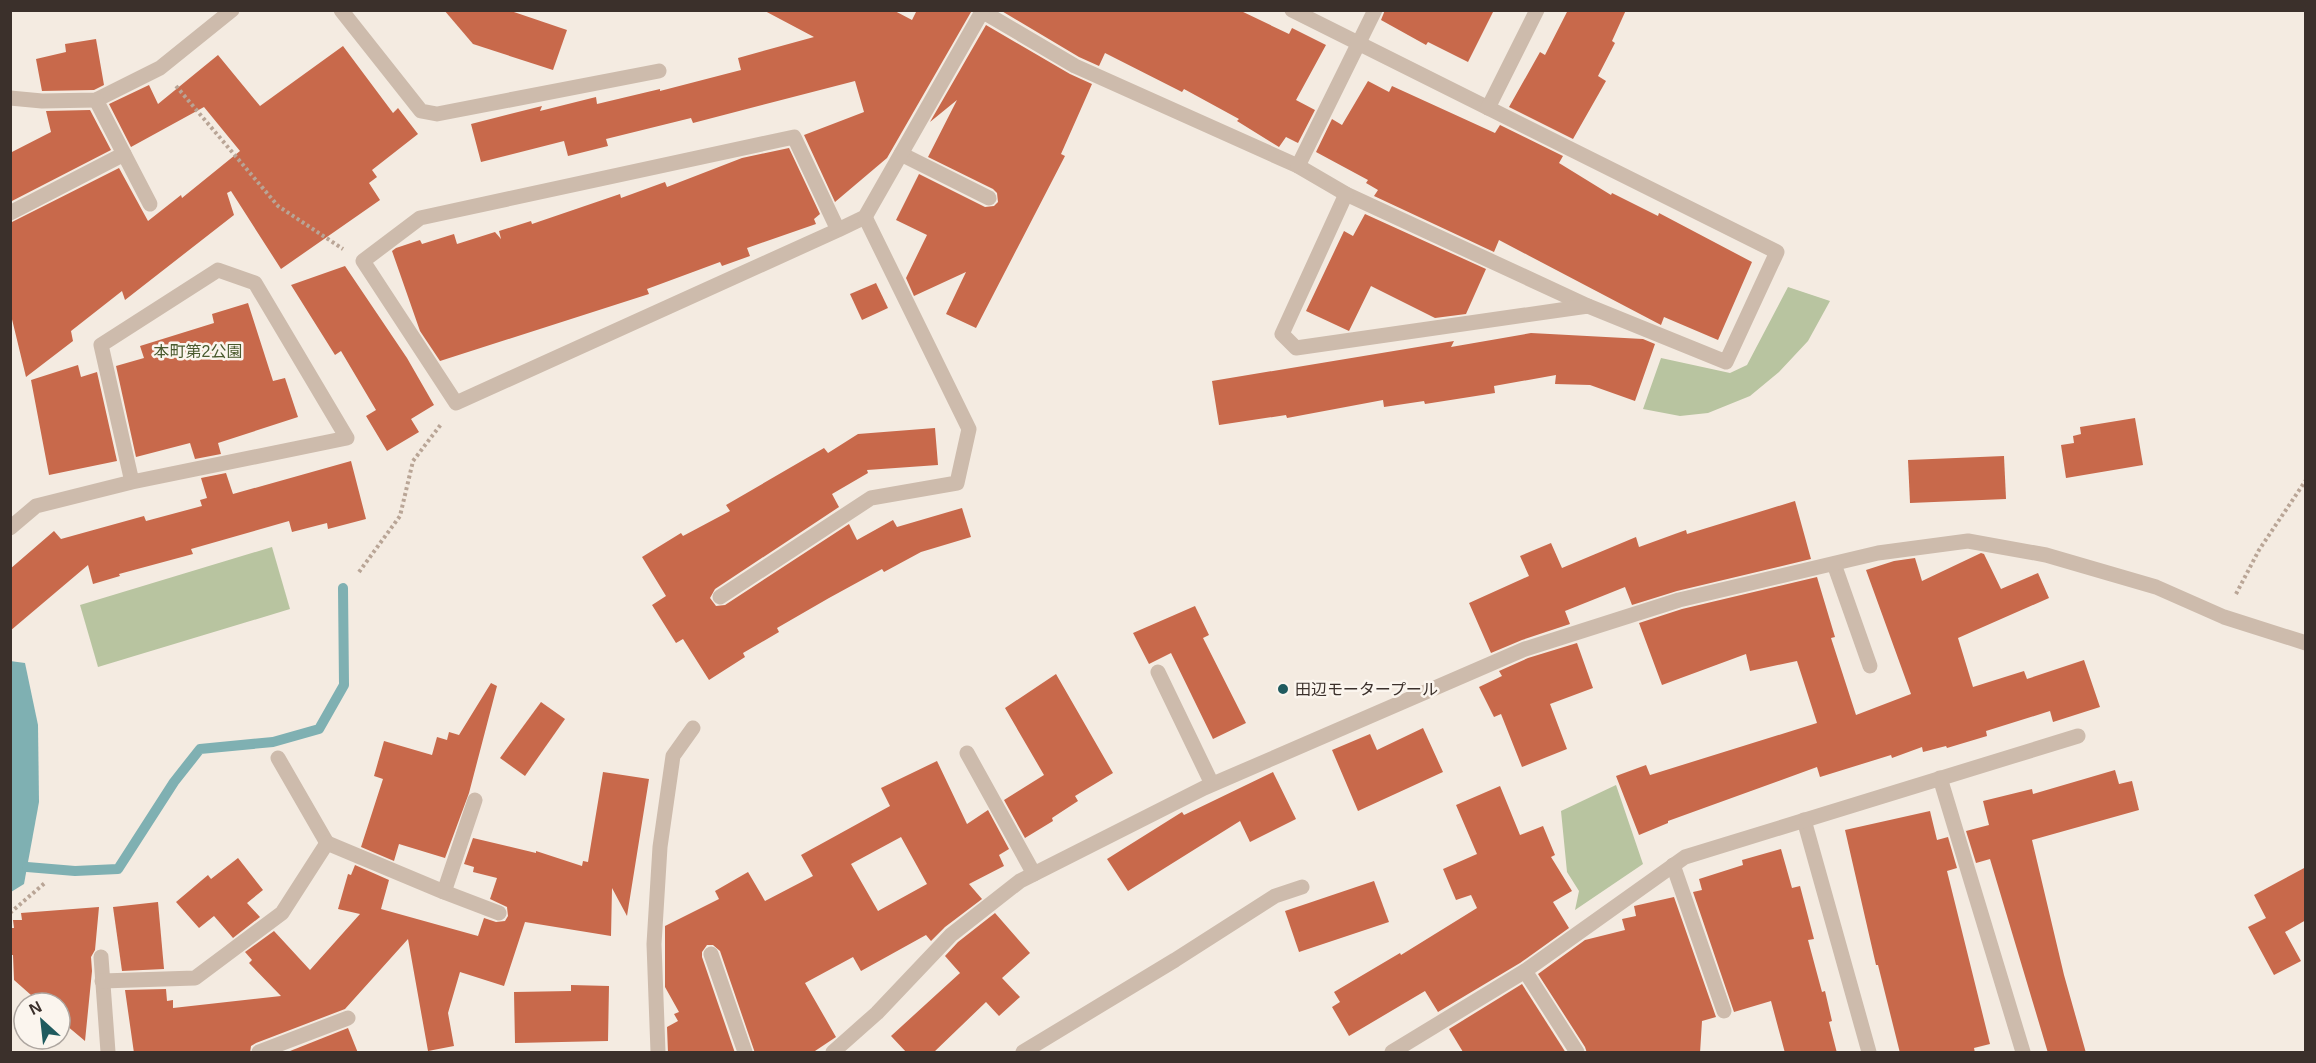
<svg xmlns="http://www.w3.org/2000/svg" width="2316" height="1063" viewBox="0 0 2316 1063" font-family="Arial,'Noto Sans JP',sans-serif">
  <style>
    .green { fill: #b8c4a0 }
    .water { fill: #7fb0b2 }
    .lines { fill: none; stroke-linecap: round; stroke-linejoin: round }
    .stream { stroke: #7fb0b2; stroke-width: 10 }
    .building { fill: #c8694b; fill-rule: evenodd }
    .path { stroke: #b9a596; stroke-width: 4; stroke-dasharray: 3 3; stroke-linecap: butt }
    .service { stroke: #cdbbac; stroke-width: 15 }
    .minor { stroke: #cdbbac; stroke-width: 15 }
    .poi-dot { fill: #1f5a5e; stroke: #fbf5ee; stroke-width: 2 }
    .labels { text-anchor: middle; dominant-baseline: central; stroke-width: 5; stroke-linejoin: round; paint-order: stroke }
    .park-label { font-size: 16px; fill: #4a5a2e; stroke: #fbf5ee }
    .poi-label { font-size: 16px; fill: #3b302b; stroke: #fbf5ee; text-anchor: start }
  </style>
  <rect width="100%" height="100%" fill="#f4ebe1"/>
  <g class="green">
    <path d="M 1788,287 L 1830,301 L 1808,341 L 1779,372 L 1750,396 L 1708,413 L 1680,416 L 1643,409 L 1661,358 L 1730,373 L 1747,365 Z"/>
    <path d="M 272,547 L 290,609 L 98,667 L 80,605 Z"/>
    <path d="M 1616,785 L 1643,864 L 1575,910 L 1579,891 L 1567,872 L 1561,811 Z"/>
  </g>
  <path class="water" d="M 10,661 L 25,663 L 38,725 L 39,802 L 24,884 L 11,892 Z"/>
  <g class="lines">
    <path class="stream" d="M 27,867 L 75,871 L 118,869 L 174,782 L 200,749 L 273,742 L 319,729 L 344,685 L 343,588"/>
  </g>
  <g class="building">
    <path d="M 444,10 L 508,10 L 567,30 L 553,70 L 473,44 Z"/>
    <path d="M 763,10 L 893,10 L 912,20 L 917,10 L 971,12 L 887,158 L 835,202 L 804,135 L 864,112 L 855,81 L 693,123 L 691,118 L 606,139 L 608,146 L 568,156 L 564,141 L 481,162 L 471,124 L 542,106 L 540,111 L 596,97 L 597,104 L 660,89 L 660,91 L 741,70 L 738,58 L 814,37 Z"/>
    <path d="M 1000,10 L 1239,10 L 1289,34 L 1292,28 L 1326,45 L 1296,100 L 1315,110 L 1298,143 L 1286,137 L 1279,147 L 1237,121 L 1239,119 L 1184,89 L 1182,92 L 1105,53 L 1099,66 L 1079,57 Z"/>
    <path d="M 1385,10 L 1494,10 L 1468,62 L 1428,42 L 1426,45 L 1381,20 Z"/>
    <path d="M 1568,10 L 1626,10 L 1612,41 L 1615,43 L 1598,76 L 1606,81 L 1573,139 L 1509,107 L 1540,52 L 1545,55 Z"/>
    <path d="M 986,25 L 1070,74 L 1092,84 L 1061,154 L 1065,156 L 976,328 L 946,314 L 966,272 L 914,296 L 906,278 L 927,235 L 896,220 L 919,174 L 985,207 L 994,206 L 998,202 L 997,193 L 993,189 L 928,157 L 957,100 L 930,122 Z"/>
    <path d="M 96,39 L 104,85 L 94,90 L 42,91 L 36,59 L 66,52 L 65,44 Z"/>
    <path d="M 343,46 L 393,113 L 398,108 L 418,134 L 372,170 L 377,177 L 369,183 L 380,200 L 281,269 L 231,191 L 227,193 L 234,215 L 125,300 L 122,291 L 71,331 L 73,341 L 26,377 L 10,311 L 10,223 L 119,168 L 148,221 L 181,195 L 182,198 L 240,151 L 204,107 L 131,147 L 109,104 L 149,85 L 158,104 L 218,55 L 260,106 Z"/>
    <path d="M 1368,81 L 1389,92 L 1392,86 L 1495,133 L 1500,125 L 1563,156 L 1559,163 L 1611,195 L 1612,193 L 1658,216 L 1659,213 L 1752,262 L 1718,340 L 1664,317 L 1661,325 L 1499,240 L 1494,252 L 1374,196 L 1378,190 L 1366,183 L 1368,180 L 1316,152 L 1332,119 L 1342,125 Z"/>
    <path d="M 90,110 L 111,150 L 10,202 L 10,153 L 51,132 L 46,111 Z"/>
    <path d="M 789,148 L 820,214 L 814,219 L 816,224 L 747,248 L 750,256 L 722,266 L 720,262 L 647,289 L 649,294 L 440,361 L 420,331 L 392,251 L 396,248 L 420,240 L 422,244 L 454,234 L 457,244 L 495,232 L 501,239 L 499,231 L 531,221 L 532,224 L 620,194 L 621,198 L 665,182 L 667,187 L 742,158 Z"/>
    <path d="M 1365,214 L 1486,269 L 1466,314 L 1435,318 L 1371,286 L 1349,331 L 1306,311 L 1344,231 L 1353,236 Z"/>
    <path d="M 345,266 L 407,358 L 434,405 L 411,419 L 419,432 L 387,451 L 366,416 L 376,410 L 341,351 L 335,355 L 291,285 Z"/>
    <path d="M 876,283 L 888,308 L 862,320 L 850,294 Z"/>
    <path d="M 248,303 L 273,381 L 285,378 L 298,417 L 218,443 L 221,454 L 195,459 L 190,443 L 136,457 L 116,366 L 144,358 L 140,346 L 214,323 L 212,314 Z"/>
    <path d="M 1531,333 L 1643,339 L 1655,344 L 1635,401 L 1590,385 L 1555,384 L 1556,375 L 1494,386 L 1495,393 L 1425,404 L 1424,401 L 1384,407 L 1383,400 L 1287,418 L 1286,415 L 1219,425 L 1212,381 L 1454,341 L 1451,347 Z"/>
    <path d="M 78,365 L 81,377 L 97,372 L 117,461 L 49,475 L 31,380 Z"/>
    <path d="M 2135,418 L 2143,465 L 2066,478 L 2061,445 L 2074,443 L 2073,436 L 2081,434 L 2080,427 Z"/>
    <path d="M 935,428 L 938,465 L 867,470 L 868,473 L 832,494 L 839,507 L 715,589 L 710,598 L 716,606 L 725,605 L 849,524 L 857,540 L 893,520 L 897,527 L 962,508 L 971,537 L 921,552 L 884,572 L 882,569 L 829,598 L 777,628 L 779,632 L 743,653 L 745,657 L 709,680 L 683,639 L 676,643 L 652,605 L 666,596 L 642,557 L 681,533 L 683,536 L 730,511 L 726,505 L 824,448 L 828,453 L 858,434 Z"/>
    <path d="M 2004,456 L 2006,499 L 1910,503 L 1908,460 Z"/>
    <path d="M 351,461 L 366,519 L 328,529 L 327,523 L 292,532 L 289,521 L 191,549 L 193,554 L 119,574 L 120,576 L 93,584 L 88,565 L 10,631 L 10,569 L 54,531 L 61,539 L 144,516 L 146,521 L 202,506 L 200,500 L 207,498 L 201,478 L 226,473 L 233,494 Z"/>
    <path d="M 1795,501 L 1811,559 L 1677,591 L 1632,605 L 1625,587 L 1565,611 L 1570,624 L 1522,640 L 1491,653 L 1469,603 L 1529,576 L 1520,556 L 1551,543 L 1562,568 L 1636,537 L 1639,547 L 1686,530 L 1687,534 Z"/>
    <path d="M 1981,553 L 1984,554 L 2001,589 L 2038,573 L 2049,598 L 1958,638 L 1973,687 L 2024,671 L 2027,679 L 2084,660 L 2100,707 L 2053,722 L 2050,711 L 1986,731 L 1987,736 L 1947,748 L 1946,746 L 1923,752 L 1922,747 L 1892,758 L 1891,755 L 1820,777 L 1817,767 L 1668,821 L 1668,823 L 1639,835 L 1616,776 L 1646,765 L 1650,775 L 1817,723 L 1797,661 L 1750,671 L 1746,654 L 1662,685 L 1639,623 L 1682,609 L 1817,577 L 1835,637 L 1831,638 L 1856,715 L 1911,694 L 1866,570 L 1894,561 L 1915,558 L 1922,581 Z"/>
    <path d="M 1195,606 L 1209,635 L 1203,638 L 1246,723 L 1213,739 L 1171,653 L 1149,664 L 1133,633 Z"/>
    <path d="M 1577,643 L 1593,688 L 1550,704 L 1567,749 L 1522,767 L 1501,714 L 1494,717 L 1479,687 L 1502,676 L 1499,671 L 1528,658 Z"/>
    <path d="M 1056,674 L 1113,773 L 1075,796 L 1078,801 L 1052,818 L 1053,821 L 1025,838 L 1004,800 L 1044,775 L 1005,708 Z"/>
    <path d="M 491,683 L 497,686 L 469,793 L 445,858 L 399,844 L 394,861 L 361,847 L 383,779 L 374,776 L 384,741 L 432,755 L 437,737 L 447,740 L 449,732 L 459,735 Z"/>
    <path d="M 541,702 L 565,719 L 525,776 L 500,758 Z"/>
    <path d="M 1423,728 L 1443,772 L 1358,811 L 1332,750 L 1370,734 L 1377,750 Z"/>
    <path d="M 937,761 L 967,824 L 988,810 L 1009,849 L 999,855 L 1004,866 L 969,884 L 982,899 L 945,927 L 931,941 L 926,935 L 861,971 L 853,957 L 805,983 L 836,1037 L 812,1053 L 755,1053 L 720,951 L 713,945 L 707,945 L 702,952 L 702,957 L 735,1053 L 668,1053 L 667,1027 L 678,1021 L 674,1014 L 679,1012 L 665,987 L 665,926 L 719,899 L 715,891 L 748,872 L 765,901 L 813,876 L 801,855 L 890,806 L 881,788 ZM 901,837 L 927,884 L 878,911 L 851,864 Z"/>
    <path d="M 2115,770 L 2119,784 L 2132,781 L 2139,810 L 2032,840 L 2064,975 L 2086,1053 L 2048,1053 L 1990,859 L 1976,863 L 1966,831 L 1989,825 L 1983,801 L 2032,789 L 2033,794 Z"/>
    <path d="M 603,772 L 649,779 L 627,916 L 612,888 L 611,936 L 525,922 L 504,986 L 460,972 L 448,1013 L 454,1046 L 428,1051 L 408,939 L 345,1009 L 256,1043 L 251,1046 L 250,1053 L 134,1053 L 125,990 L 166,989 L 167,1001 L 173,1000 L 173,1008 L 281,996 L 249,963 L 252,960 L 245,952 L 274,931 L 310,970 L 360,914 L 338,909 L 348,874 L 351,875 L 355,865 L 389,880 L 381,909 L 478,936 L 484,918 L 496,922 L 505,921 L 508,916 L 507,907 L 490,899 L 497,878 L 473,872 L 474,867 L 464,864 L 473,838 L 536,853 L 536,851 L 582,866 L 583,861 L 588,862 Z"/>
    <path d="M 1273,772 L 1296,819 L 1250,842 L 1240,821 L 1128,891 L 1107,859 L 1182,812 L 1184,815 Z"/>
    <path d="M 1500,786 L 1520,835 L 1543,826 L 1555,855 L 1551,857 L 1572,891 L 1553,902 L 1569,928 L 1520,963 L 1438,1012 L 1425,991 L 1349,1036 L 1332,1007 L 1340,1002 L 1334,992 L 1400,953 L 1401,955 L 1477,908 L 1471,895 L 1456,900 L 1443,869 L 1477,854 L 1456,805 Z"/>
    <path d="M 1930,811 L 1937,840 L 1948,837 L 1957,868 L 1947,871 L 1990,1044 L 1974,1048 L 1975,1053 L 1900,1053 L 1878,965 L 1876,965 L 1845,830 Z"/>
    <path d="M 1781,849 L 1792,888 L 1800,886 L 1814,939 L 1808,940 L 1822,992 L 1825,991 L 1832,1021 L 1829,1022 L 1837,1053 L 1785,1053 L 1771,1001 L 1734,1012 L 1693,892 L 1702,890 L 1699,879 L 1743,865 L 1742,860 Z"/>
    <path d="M 238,858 L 263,890 L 247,903 L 260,917 L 233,938 L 214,916 L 199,928 L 176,902 L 208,875 L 211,879 Z"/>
    <path d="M 2306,867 L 2306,920 L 2285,932 L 2301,961 L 2274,975 L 2248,927 L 2266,918 L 2254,895 Z"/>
    <path d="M 1374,881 L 1389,922 L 1299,952 L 1285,911 Z"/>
    <path d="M 1674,897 L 1716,1017 L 1702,1021 L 1700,1053 L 1587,1053 L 1585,1047 L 1538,974 L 1585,940 L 1625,930 L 1622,919 L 1636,916 L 1634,906 Z"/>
    <path d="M 158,902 L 164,969 L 122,971 L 113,907 Z"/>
    <path d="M 99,907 L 95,950 L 91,957 L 92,971 L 85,1041 L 60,1020 L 60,1003 L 40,1003 L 14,980 L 13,955 L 10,955 L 10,928 L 14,928 L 13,920 L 22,920 L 21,913 Z"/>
    <path d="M 995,913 L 1030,953 L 1002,978 L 1020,997 L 999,1016 L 986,1002 L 933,1053 L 907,1053 L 891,1036 L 960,973 L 945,956 L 958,942 Z"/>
    <path d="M 1522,984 L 1566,1053 L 1463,1052 L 1449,1029 Z"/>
    <path d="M 571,985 L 609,986 L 608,1041 L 515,1043 L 514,992 L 571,991 Z"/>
    <path d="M 348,1028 L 358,1053 L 285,1053 Z"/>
  </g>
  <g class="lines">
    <g class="path">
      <path d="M 176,86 L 278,206 L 343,249"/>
      <path d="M 359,572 L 400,516 L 413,461 L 442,423"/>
      <path d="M 2236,594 L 2259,550 L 2306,480"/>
      <path d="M 10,913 L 46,882"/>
    </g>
    <g class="service">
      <path d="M 901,154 L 989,198"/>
      <path d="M 1673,865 L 1724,1011"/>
      <path d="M 711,954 L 745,1052"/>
    </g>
    <g class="minor">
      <path d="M 341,10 L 421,111 L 437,114 L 659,71"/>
      <path d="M 980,10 L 1075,66 L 1298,166 L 1346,194 L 1588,306"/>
      <path d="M 1292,10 L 1777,252 L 1726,362 L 1588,306 L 1296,348 L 1282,334 L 1346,194"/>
      <path d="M 10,98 L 42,101 L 96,100 L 160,68 L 232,10"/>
      <path d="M 96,100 L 150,204"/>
      <path d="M 1488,108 L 1537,10"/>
      <path d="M 1298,166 L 1375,10"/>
      <path d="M 10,213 L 124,154"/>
      <path d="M 838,230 L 794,137 L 420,218 L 363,261 L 456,403 L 838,230 L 865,217 L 983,10"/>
      <path d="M 10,528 L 36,506 L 132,482 L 347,438 L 255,283 L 218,270 L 101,345 L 132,482"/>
      <path d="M 1834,564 L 1870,666"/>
      <path d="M 720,597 L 871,498 L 957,483 L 969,429 L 865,217"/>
      <path d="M 1158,672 L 1212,784"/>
      <path d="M 967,753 L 1034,874"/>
      <path d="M 278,758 L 327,843"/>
      <path d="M 1940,778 L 2023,1052"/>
      <path d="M 1804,820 L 1869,1052"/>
      <path d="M 444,892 L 475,800"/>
      <path d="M 101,957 L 108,1052"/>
      <path d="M 1525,971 L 1577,1052"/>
      <path d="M 102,981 L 195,978 L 282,913 L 327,843 L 444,892 L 499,913"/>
      <path d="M 259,1052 L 348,1018"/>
      <path d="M 658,1052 L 654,944 L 660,847 L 673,756 L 693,728"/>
      <path d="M 833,1052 L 877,1013 L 951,935 L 1020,881 L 1204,788 L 1525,649 L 1679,600 L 1878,553 L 1968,541 L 2046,555 L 2156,587 L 2224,617 L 2306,643"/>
      <path d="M 1023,1052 L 1175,960 L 1275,896 L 1302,887"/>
      <path d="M 1392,1052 L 1525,971 L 1685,857 L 2078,736"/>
    </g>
  </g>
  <circle class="poi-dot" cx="1283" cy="689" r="6"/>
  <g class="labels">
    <g class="park-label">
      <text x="198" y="351">本町第2公園</text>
    </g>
    <g class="poi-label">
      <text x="1295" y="689">田辺モータープール</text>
    </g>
  </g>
  <rect width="2316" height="1063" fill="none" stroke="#3b302b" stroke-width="24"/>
  <g transform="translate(42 1021) rotate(333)"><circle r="28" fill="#fbf5ee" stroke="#aea6a0" stroke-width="1.5"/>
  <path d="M0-4.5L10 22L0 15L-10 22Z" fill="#1f5a5e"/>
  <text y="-9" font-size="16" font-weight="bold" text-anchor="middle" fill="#3b302b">N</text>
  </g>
</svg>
